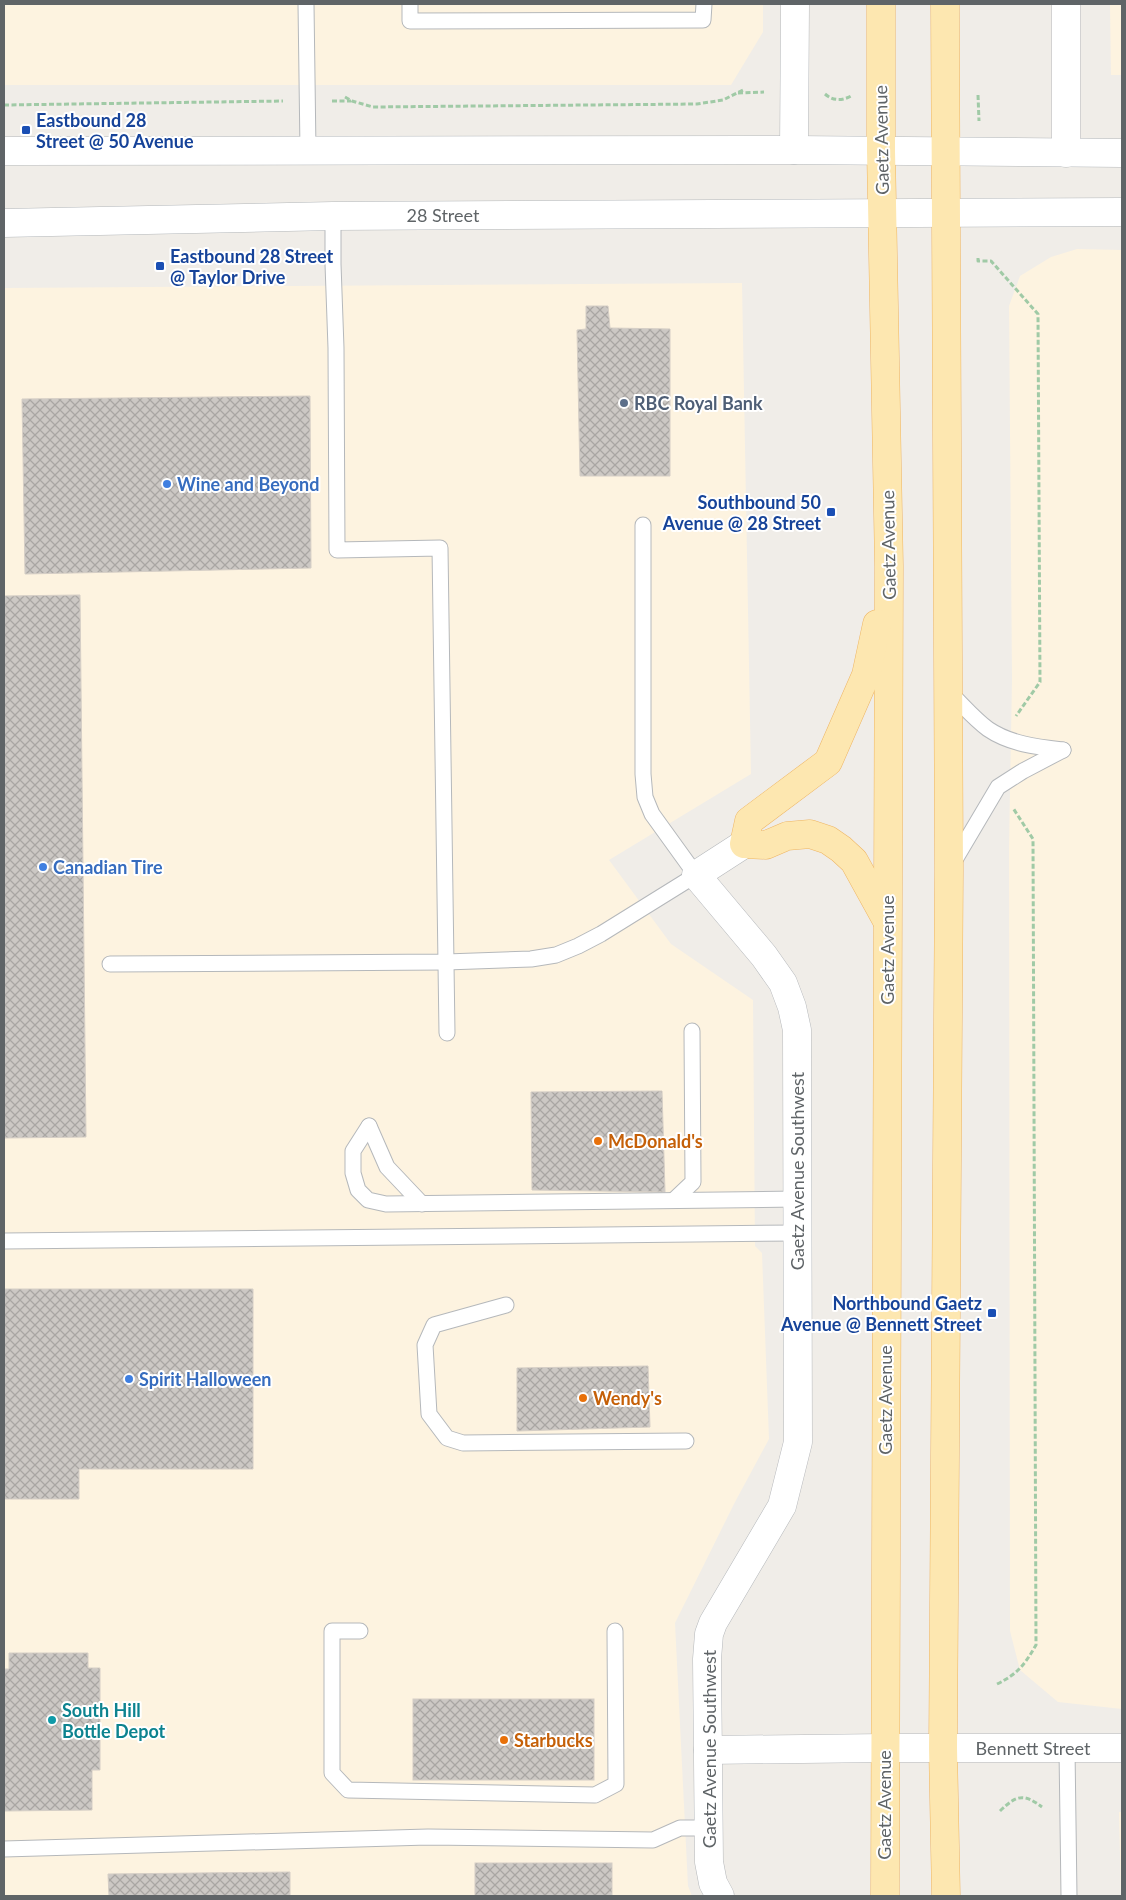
<svg xmlns="http://www.w3.org/2000/svg" width="1126" height="1900" viewBox="0 0 1126 1900" font-family="Lato,sans-serif">
  <style>
    .commercial { fill: #fdf3e0 }
    .building { fill: url(#building-cross-hatch); stroke: #d5cec6 }
    .lines { fill: none; stroke-linecap: round; stroke-linejoin: round }
    .lane-casing { stroke: #b5b8bb; stroke-width: 17 }
    .street-casing { stroke: #b5b8bb; stroke-width: 29 }
    .secondary-casing { stroke: #b4b8bb; stroke-width: 29 }
    .primary-casing { stroke: #eeb563; stroke-width: 29 }
    .path { stroke: #a0caa6; stroke-width: 3; stroke-dasharray: 5 2.5; stroke-linecap: butt }
    .lane { stroke: #fff; stroke-width: 15 }
    .street { stroke: #fff; stroke-width: 28 }
    .secondary { stroke: #fff; stroke-width: 28 }
    .primary { stroke: #fde7b0; stroke-width: 28 }
    .transit-dot { fill: #1a4fb4; stroke: #fff; stroke-width: 2 }
    .service-dot { fill: #5c6f8a; stroke: #fff; stroke-width: 2 }
    .shop-dot { fill: #3f7fe0; stroke: #fff; stroke-width: 2 }
    .food-dot { fill: #e8710a; stroke: #fff; stroke-width: 2 }
    .culture-dot { fill: #0f9aa8; stroke: #fff; stroke-width: 2 }
    .labels { text-anchor: middle; dominant-baseline: central; stroke-width: 4; stroke-linejoin: round; paint-order: stroke }
    .transit-label { font-size: 18px; font-weight: bold; fill: #164399; stroke: #fff; text-anchor: start }
    .street-label { font-size: 18px; fill: #5f6467; stroke: #fff }
    .service-label { font-size: 18px; font-weight: bold; fill: #4e5e75; stroke: #fff; text-anchor: start }
    .shop-label { font-size: 18px; font-weight: bold; fill: #366cbe; stroke: #fff; text-anchor: start }
    .food-label { font-size: 18px; font-weight: bold; fill: #c56008; stroke: #fff; text-anchor: start }
    .culture-label { font-size: 18px; font-weight: bold; fill: #0d838f; stroke: #fff; text-anchor: start }
  </style>
  <defs>
    <pattern id="building-cross-hatch" width="8" height="8" patternUnits="userSpaceOnUse" patternTransform="scale(1.25)"><rect width="8" height="8" fill="#ccc8c4"/><path d="M0 0l8 8M0 8l8-8" fill="none" stroke="#a9a6a3"/></pattern>
  </defs>
  <rect width="100%" height="100%" fill="#f0ede8"/>
  <g class="commercial">
    <path d="M 4,4 L 763,4 L 763,32 L 731,85 L 4,85 Z"/>
    <path d="M 1110,4 L 1122,4 L 1122,75 L 1111,75 Z"/>
    <path d="M 1077,249 L 1122,250 L 1122,1709 L 1058,1702 L 1020,1670 L 1010,1631 L 1009,848 L 1012,679 L 1009,306 L 1020,276 L 1051,257 Z"/>
    <path d="M 742,283 L 751,774 L 609,860 L 671,944 L 753,1000 L 755,1246 L 762,1253 L 769,1439 L 735,1502 L 675,1623 L 688,1886 L 692,1896 L 4,1896 L 4,288 Z"/>
    <path d="M 1119,1812 L 1122,1812 L 1122,1896 L 1121,1896 Z"/>
  </g>
  <g class="building">
    <path d="M 586,306 L 608,306 L 610,328 L 670,329 L 670,476 L 580,476 L 577,330 L 586,329 Z"/>
    <path d="M 310,396 L 311,568 L 25,574 L 22,399 Z"/>
    <path d="M 80,595 L 86,1137 L 4,1138 L 4,596 Z"/>
    <path d="M 662,1091 L 665,1192 L 532,1190 L 531,1092 Z"/>
    <path d="M 4,1289 L 253,1289 L 253,1469 L 79,1469 L 79,1499 L 4,1499 Z"/>
    <path d="M 648,1366 L 650,1427 L 517,1431 L 517,1368 Z"/>
    <path d="M 9,1653 L 88,1653 L 88,1668 L 100,1668 L 100,1770 L 92,1770 L 92,1810 L 4,1811 L 4,1669 L 9,1669 Z"/>
    <rect x="413" y="1699" width="181" height="81"/>
    <rect x="475" y="1863" width="137" height="33"/>
    <path d="M 290,1872 L 290,1896 L 109,1896 L 108,1874 Z"/>
  </g>
  <g class="lines">
    <g class="lane-casing">
      <g id="lane">
        <path d="M 306,4 L 308,151"/>
        <path d="M 410,4 L 410,21 L 703,20 L 704,4"/>
        <path d="M 333,216 L 333,264 L 336,348 L 337,550 L 440,548 L 447,1033"/>
        <path d="M 948,691 C 961,703 974,719 988,729 C 1010,744 1037,747 1063,750"/>
        <path d="M 953,863 L 998,787 L 1023,771 L 1063,750"/>
        <path d="M 110,964 L 446,962 L 531,959 L 556,955 L 578,946 L 601,934 L 696,875 L 652,814 L 645,797 L 643,774 L 643,525"/>
        <path d="M 369,1126 L 353,1151 L 353,1173 L 358,1190 L 368,1200 L 386,1204 L 797,1199"/>
        <path d="M 369,1126 L 387,1167 L 422,1204"/>
        <path d="M 674,1200 L 693,1182 L 692,1031"/>
        <path d="M 4,1241 L 798,1233"/>
        <path d="M 506,1305 L 434,1325 L 425,1345 L 429,1414 L 447,1438 L 463,1443 L 686,1441"/>
        <path d="M 360,1631 L 332,1631 L 332,1773 L 348,1790 L 595,1795 L 616,1784 L 615,1631"/>
        <path d="M 1067,1749 L 1069,1896"/>
        <path d="M 4,1849 L 428,1837 L 653,1840 L 680,1828 L 708,1828"/>
      </g>
    </g>
    <g class="street-casing">
      <g id="street">
        <path d="M 794,150 L 795,4"/>
        <path d="M 1066,153 L 1066,4"/>
        <path d="M 708,1750 L 884,1748"/>
        <path d="M 720,1896 L 713,1883 L 709,1862 L 707,1659 L 709,1634 L 713,1623 L 782,1506 L 798,1442 L 797,1030 L 792,1007 L 783,983 L 764,956 L 696,875 L 744,844"/>
      </g>
    </g>
    <g class="secondary-casing">
      <g id="secondary">
        <path d="M 4,151 L 794,150 L 1122,153"/>
        <path d="M 4,223 L 333,216 L 1122,212"/>
        <path d="M 884,1748 L 1122,1748"/>
      </g>
    </g>
    <g class="primary-casing">
      <g id="primary">
        <path d="M 881,4 L 881,151 L 889,566 L 885,1896"/>
        <path d="M 945,4 L 949,871 L 943,1748 L 946,1896"/>
        <path d="M 877,624 L 866,675 L 828,762 L 749,821 L 744,844 L 766,845 L 787,836 L 810,834 L 828,840 L 841,849 L 854,861 L 886,919"/>
      </g>
    </g>
    <g class="path">
      <path d="M 738,93 L 764,92"/>
      <path d="M 825,94 C 833,101 842,101 851,96"/>
      <path d="M 978,95 L 979,121"/>
      <path d="M 345,97 L 352,101 L 373,107 L 697,104 L 723,100 L 745,89"/>
      <path d="M 332,101 L 351,101"/>
      <path d="M 4,105 L 283,101"/>
      <path d="M 978,258 L 978,261 L 991,261 L 1038,314 L 1040,682 L 1016,716"/>
      <path d="M 997,1684 C 1018,1674 1025,1664 1036,1645 L 1033,839 L 1013,808"/>
      <path d="M 1000,1811 C 1017,1795 1023,1793 1042,1807"/>
    </g>
    <use href="#lane" class="lane"/>
    <use href="#street" class="street"/>
    <use href="#secondary" class="secondary"/>
    <use href="#primary" class="primary"/>
  </g>
  <g class="transit-dot">
    <rect x="21" y="125" width="10" height="10" rx="2.5"/>
    <rect x="155" y="261" width="10" height="10" rx="2.5"/>
    <rect x="826" y="507" width="10" height="10" rx="2.5"/>
    <rect x="987" y="1308" width="10" height="10" rx="2.5"/>
  </g>
  <circle class="service-dot" cx="624" cy="403" r="5"/>
  <g class="shop-dot">
    <circle cx="167" cy="484" r="5"/>
    <circle cx="43" cy="867" r="5"/>
    <circle cx="129" cy="1379" r="5"/>
  </g>
  <g class="food-dot">
    <circle cx="598" cy="1141" r="5"/>
    <circle cx="583" cy="1398" r="5"/>
    <circle cx="504" cy="1740" r="5"/>
  </g>
  <circle class="culture-dot" cx="52" cy="1720" r="5"/>
  <g class="labels">
    <g class="transit-label">
      <text x="36" y="120">Eastbound 28<tspan x="36" dy="21">Street @ 50 Avenue</tspan></text>
      <text x="170" y="256">Eastbound 28 Street<tspan x="170" dy="21">@ Taylor Drive</tspan></text>
      <text x="821" y="502" text-anchor="end">Southbound 50<tspan x="821" dy="21">Avenue @ 28 Street</tspan></text>
      <text x="982" y="1303" text-anchor="end">Northbound Gaetz<tspan x="982" dy="21">Avenue @ Bennett Street</tspan></text>
    </g>
    <g class="street-label">
      <text transform="translate(881 140) rotate(-91)">Gaetz Avenue</text>
      <text x="443" y="215">28 Street</text>
      <text transform="translate(888 545) rotate(-91)">Gaetz Avenue</text>
      <text transform="translate(887 950) rotate(-90)">Gaetz Avenue</text>
      <text transform="translate(797 1171) rotate(-90)">Gaetz Avenue Southwest</text>
      <text transform="translate(885 1400) rotate(-90)">Gaetz Avenue</text>
      <text x="1033" y="1748">Bennett Street</text>
      <text transform="translate(709 1749) rotate(-90)">Gaetz Avenue Southwest</text>
      <text transform="translate(884 1805) rotate(-90)">Gaetz Avenue</text>
    </g>
    <g class="service-label">
      <text x="634" y="403">RBC Royal Bank</text>
    </g>
    <g class="shop-label">
      <text x="177" y="484">Wine and Beyond</text>
      <text x="53" y="867">Canadian Tire</text>
      <text x="139" y="1379">Spirit Halloween</text>
    </g>
    <g class="food-label">
      <text x="608" y="1141">McDonald's</text>
      <text x="593" y="1398">Wendy's</text>
      <text x="514" y="1740">Starbucks</text>
    </g>
    <g class="culture-label">
      <text x="62" y="1710">South Hill<tspan x="62" dy="21">Bottle Depot</tspan></text>
    </g>
  </g>
  <rect width="1126" height="1900" fill="none" stroke="#5f6467" stroke-width="10"/>
</svg>
